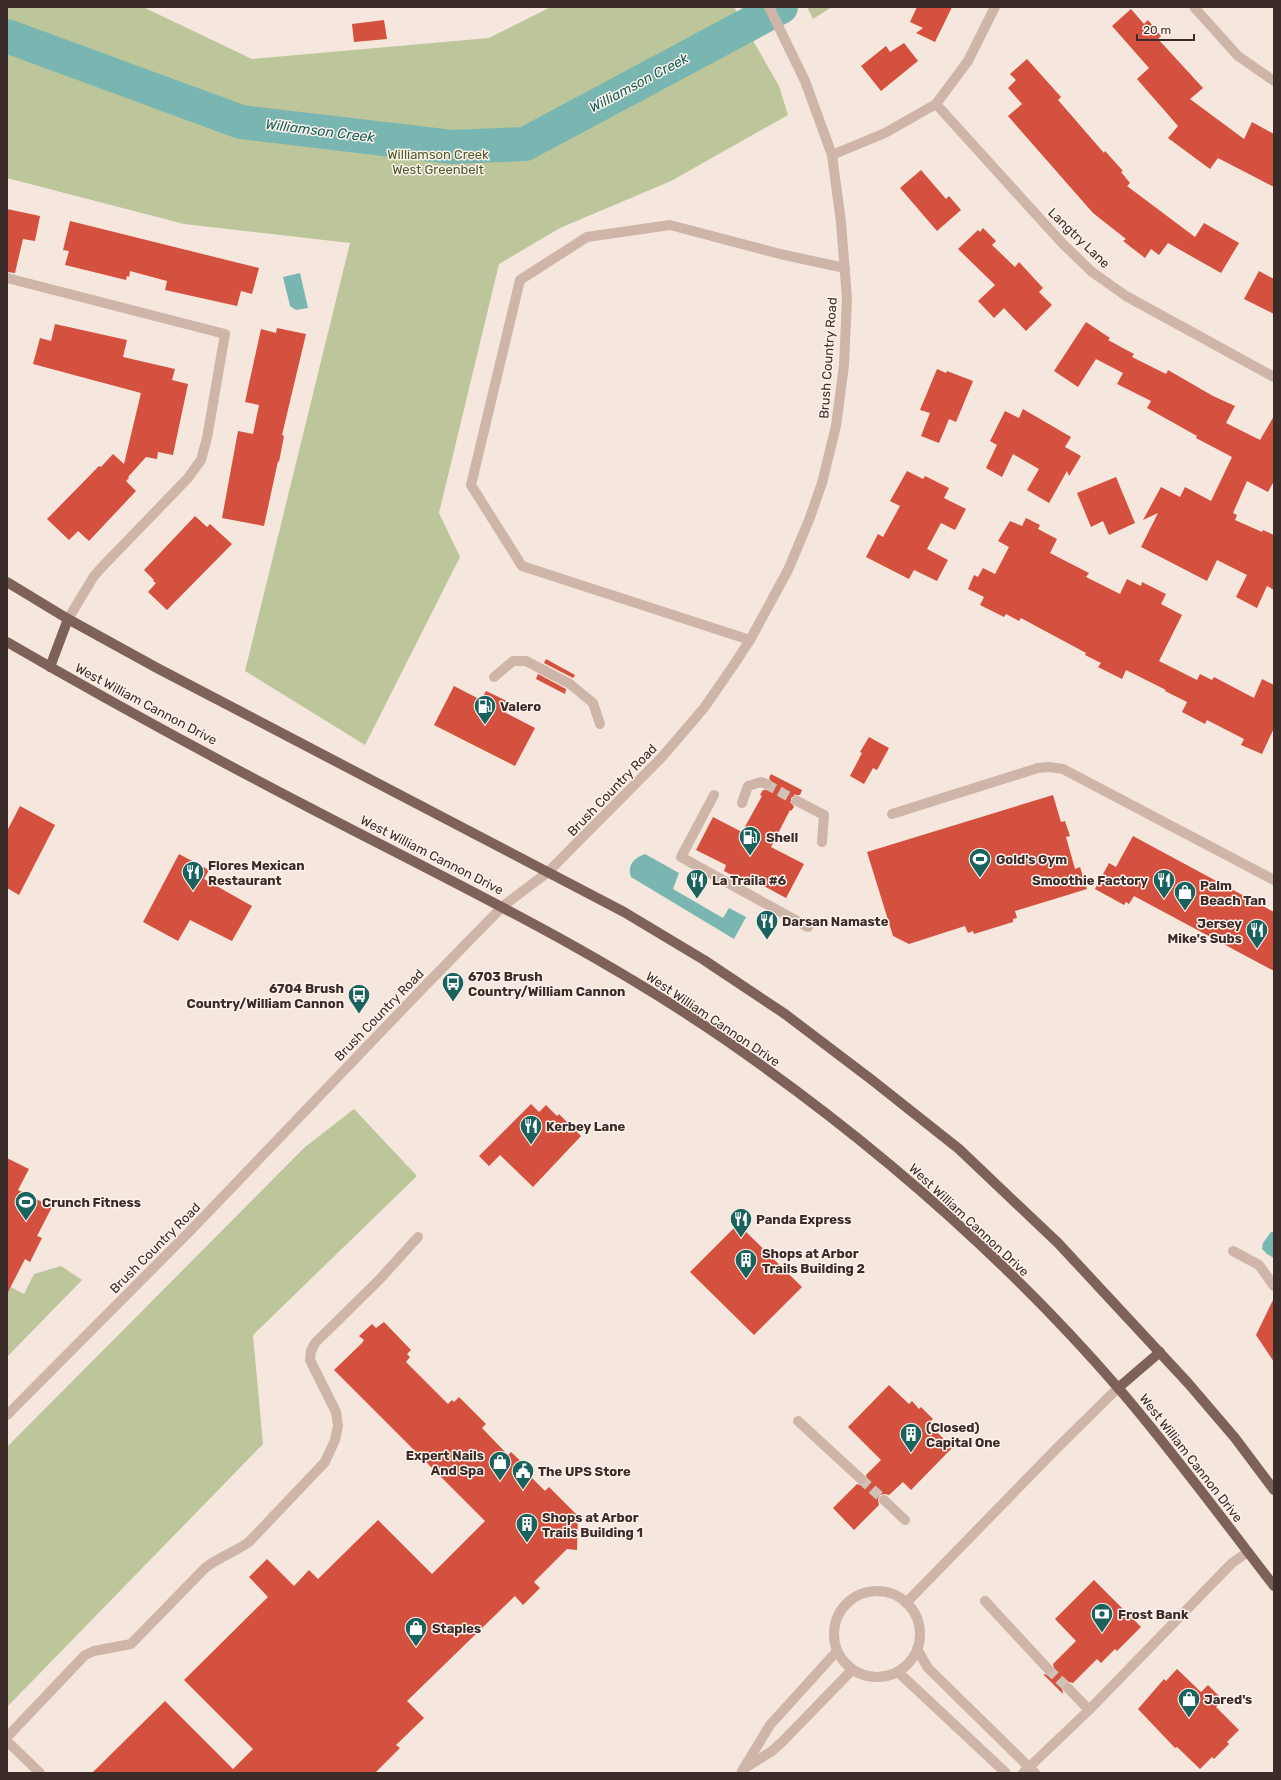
<svg xmlns="http://www.w3.org/2000/svg" width="1281" height="1780" viewBox="0 0 1281 1780" font-family="Rubik,sans-serif">
  <style>
    .green { fill: #bdc69b }
    .water { fill: #79b6b1 }
    .lines { fill: none; stroke-linecap: round; stroke-linejoin: round }
    .river { stroke: #79b6b1; stroke-width: 34 }
    .building { fill: #d3513e }
    .minor-tunnel { stroke: #d0c2b9; stroke-width: 10; stroke-dasharray: 10 5; stroke-linecap: butt }
    .minor { stroke: #cfb5a8; stroke-width: 10 }
    .major { stroke: #7e6158; stroke-width: 10 }
    .labels { text-anchor: middle; dominant-baseline: central; stroke-width: 3; stroke-linejoin: round; paint-order: stroke }
    .park-label { font-size: 13px; fill: #4f5c29; stroke: #fcf2eb }
    .street-label { font-size: 13px; fill: #3b2c29; stroke: #fcf2eb }
    .poi-label { font-size: 13px; font-weight: bold; fill: #3b2c29; stroke: #fcf2eb; text-anchor: start }
    .water-label { font-size: 14px; font-style: italic; fill: #19625e; stroke: #fcf2eb }
  </style>
  <rect width="100%" height="100%" fill="#f5e7dd"/>
  <g class="green">
    <path d="M 7,7 L 143,7 L 252,59 L 489,38 L 551,7 L 734,7 L 779,86 L 788,115 L 671,181 L 560,228 L 499,264 L 439,513 L 460,557 L 365,745 L 245,671 L 350,243 L 184,224 L 7,178 Z"/>
    <path d="M 807,7 L 832,7 L 813,19 Z"/>
    <path d="M 354,1109 L 417,1176 L 253,1335 L 263,1444 L 7,1707 L 7,1447 L 305,1147 Z"/>
    <path d="M 61,1266 L 82,1280 L 7,1357 L 7,1291 L 9,1286 L 24,1294 L 34,1274 Z"/>
  </g>
  <g class="water">
    <path d="M 300,273 L 308,308 L 296,310 L 290,306 L 283,277 Z"/>
    <path d="M 645,854 L 679,873 L 673,889 L 723,918 L 729,908 L 746,917 L 734,939 L 631,877 C 627,865 634,858 645,854 Z"/>
    <path d="M 1271,1232 L 1274,1232 L 1274,1258 L 1267,1254 L 1262,1249 L 1263,1243 Z"/>
  </g>
  <g class="lines">
    <path class="river" d="M 7,36 L 241,122 L 452,147 L 525,144 L 781,7"/>
  </g>
  <g class="building">
    <path d="M 917,7 L 952,7 L 935,42 L 916,33 L 923,28 L 910,22 Z"/>
    <path d="M 1131,9 L 1144,24 L 1148,20 L 1161,36 L 1158,39 L 1203,88 L 1190,99 L 1244,139 L 1252,122 L 1274,134 L 1274,187 L 1218,158 L 1210,169 L 1168,138 L 1178,126 L 1137,79 L 1149,68 L 1112,26 Z"/>
    <path d="M 384,20 L 387,39 L 354,42 L 352,24 Z"/>
    <path d="M 904,43 L 918,61 L 881,91 L 861,66 L 886,46 L 890,52 Z"/>
    <path d="M 1027,59 L 1061,97 L 1058,100 L 1104,153 L 1105,151 L 1123,171 L 1121,172 L 1130,183 L 1127,186 L 1195,237 L 1204,223 L 1239,243 L 1221,273 L 1168,243 L 1159,255 L 1151,249 L 1145,258 L 1123,241 L 1126,239 L 1093,213 L 1008,116 L 1022,104 L 1008,88 L 1016,80 L 1010,74 Z"/>
    <path d="M 921,170 L 946,199 L 949,196 L 961,210 L 937,231 L 900,188 Z"/>
    <path d="M 7,209 L 40,216 L 35,241 L 23,239 L 15,273 L 7,272 Z"/>
    <path d="M 70,221 L 259,268 L 252,294 L 241,291 L 237,306 L 165,290 L 167,281 L 130,271 L 129,277 L 127,276 L 126,280 L 65,265 L 69,251 L 63,250 Z"/>
    <path d="M 983,228 L 996,241 L 992,245 L 1015,267 L 1019,262 L 1043,288 L 1039,292 L 1052,305 L 1026,331 L 1004,308 L 994,318 L 978,301 L 995,285 L 958,249 L 978,230 L 980,232 Z"/>
    <path d="M 1259,271 L 1274,279 L 1274,314 L 1244,299 Z"/>
    <path d="M 1086,322 L 1110,338 L 1108,340 L 1134,354 L 1132,357 L 1166,374 L 1168,370 L 1213,396 L 1235,406 L 1226,423 L 1260,440 L 1274,416 L 1274,481 L 1268,492 L 1247,481 L 1233,513 L 1237,515 L 1235,520 L 1262,532 L 1263,530 L 1274,535 L 1274,590 L 1267,586 L 1257,608 L 1236,597 L 1247,575 L 1217,560 L 1207,581 L 1141,547 L 1158,513 L 1143,520 L 1161,487 L 1180,497 L 1185,487 L 1211,501 L 1232,457 L 1196,438 L 1197,436 L 1147,408 L 1151,401 L 1117,384 L 1123,373 L 1096,359 L 1078,387 L 1054,371 Z"/>
    <path d="M 55,324 L 127,340 L 123,357 L 175,369 L 172,380 L 188,384 L 173,455 L 158,452 L 157,459 L 146,457 L 128,477 L 129,478 L 126,481 L 136,491 L 89,541 L 78,531 L 69,540 L 47,519 L 99,466 L 101,467 L 113,454 L 124,464 L 141,393 L 33,364 L 40,338 L 51,341 Z"/>
    <path d="M 277,328 L 306,334 L 282,435 L 284,436 L 279,462 L 278,461 L 264,526 L 222,518 L 238,431 L 253,434 L 259,405 L 245,402 L 261,329 L 276,333 Z"/>
    <path d="M 937,369 L 946,373 L 947,371 L 973,381 L 956,422 L 949,419 L 939,443 L 921,436 L 930,413 L 920,410 Z"/>
    <path d="M 1023,409 L 1071,437 L 1065,447 L 1081,456 L 1069,476 L 1067,471 L 1049,503 L 1027,490 L 1039,469 L 1013,454 L 1002,477 L 986,468 L 997,445 L 990,441 L 1005,411 L 1019,418 Z"/>
    <path d="M 907,471 L 923,479 L 925,476 L 949,488 L 944,498 L 966,509 L 955,530 L 941,523 L 927,549 L 948,560 L 937,581 L 914,570 L 909,579 L 866,557 L 878,534 L 883,537 L 900,506 L 890,501 Z"/>
    <path d="M 1116,477 L 1135,523 L 1109,535 L 1103,521 L 1091,527 L 1077,493 Z"/>
    <path d="M 195,516 L 207,527 L 210,524 L 232,544 L 167,610 L 148,592 L 156,583 L 153,581 L 154,580 L 144,570 Z"/>
    <path d="M 1026,518 L 1040,525 L 1038,529 L 1057,539 L 1050,553 L 1089,573 L 1086,577 L 1120,594 L 1127,579 L 1141,586 L 1142,582 L 1166,594 L 1161,604 L 1182,615 L 1159,661 L 1197,680 L 1200,674 L 1212,680 L 1214,677 L 1254,698 L 1262,679 L 1274,685 L 1274,728 L 1262,754 L 1241,745 L 1244,739 L 1207,720 L 1205,724 L 1182,712 L 1187,702 L 1165,691 L 1166,690 L 1126,670 L 1122,679 L 1098,667 L 1101,663 L 1085,655 L 1086,653 L 1021,618 L 1019,621 L 1006,614 L 1004,617 L 980,605 L 984,597 L 968,589 L 974,575 L 978,577 L 983,568 L 995,574 L 1009,547 L 998,541 L 1010,521 L 1022,526 Z"/>
    <path d="M 546,659 L 575,675 L 573,678 L 544,663 Z"/>
    <path d="M 538,674 L 566,689 L 565,694 L 536,679 Z"/>
    <path d="M 454,686 L 481,700 L 486,691 L 511,703 L 506,713 L 535,728 L 515,766 L 434,725 Z"/>
    <path d="M 869,737 L 889,748 L 877,770 L 873,768 L 864,784 L 850,776 L 862,753 L 860,752 Z"/>
    <path d="M 771,774 L 802,790 L 800,795 L 796,795 L 791,798 L 791,802 L 794,807 L 791,811 L 790,810 L 771,847 L 804,864 L 786,898 L 753,880 L 751,885 L 724,871 L 726,865 L 696,850 L 713,817 L 742,832 L 762,796 L 760,795 L 763,790 L 767,790 L 772,787 L 772,783 L 769,778 Z"/>
    <path d="M 1053,795 L 1061,822 L 1065,821 L 1070,836 L 1066,837 L 1075,869 L 1080,867 L 1087,889 L 1015,911 L 1017,918 L 1013,919 L 1013,922 L 974,934 L 973,931 L 968,933 L 965,926 L 909,944 L 893,936 L 867,852 Z"/>
    <path d="M 20,806 L 55,825 L 19,895 L 7,888 L 7,831 Z"/>
    <path d="M 1133,836 L 1274,912 L 1274,971 L 1134,896 L 1129,904 L 1126,902 L 1124,905 L 1095,889 L 1109,863 L 1116,867 Z"/>
    <path d="M 179,854 L 209,870 L 204,879 L 252,906 L 232,941 L 190,920 L 178,941 L 143,922 Z"/>
    <path d="M 531,1104 L 539,1112 L 546,1105 L 557,1116 L 559,1114 L 581,1136 L 533,1187 L 500,1155 L 489,1166 L 479,1156 Z"/>
    <path d="M 7,1158 L 29,1169 L 18,1190 L 52,1207 L 37,1236 L 42,1238 L 30,1262 L 25,1259 L 7,1294 Z"/>
    <path d="M 738,1224 L 802,1287 L 754,1335 L 690,1272 Z"/>
    <path d="M 1274,1298 L 1274,1362 L 1256,1335 Z"/>
    <path d="M 384,1322 L 411,1350 L 407,1354 L 410,1357 L 406,1362 L 448,1404 L 452,1400 L 454,1402 L 459,1397 L 486,1424 L 482,1428 L 508,1455 L 511,1452 L 528,1468 L 525,1471 L 545,1491 L 549,1487 L 578,1516 L 577,1550 L 567,1549 L 534,1582 L 540,1588 L 523,1605 L 515,1596 L 407,1701 L 424,1718 L 396,1745 L 400,1748 L 375,1773 L 92,1773 L 165,1701 L 233,1769 L 253,1749 L 184,1680 L 268,1597 L 249,1577 L 267,1559 L 294,1586 L 309,1570 L 318,1579 L 378,1520 L 432,1574 L 485,1521 L 334,1370 L 362,1343 L 364,1340 L 359,1336 L 372,1324 L 376,1328 Z"/>
    <path d="M 889,1385 L 909,1404 L 912,1401 L 919,1409 L 921,1407 L 933,1419 L 931,1421 L 939,1429 L 937,1432 L 952,1448 L 911,1490 L 903,1482 L 889,1495 L 885,1494 L 880,1495 L 878,1499 L 879,1505 L 854,1530 L 833,1508 L 857,1484 L 860,1485 L 865,1484 L 867,1480 L 866,1475 L 881,1460 L 848,1427 Z"/>
    <path d="M 1094,1580 L 1141,1627 L 1117,1651 L 1115,1649 L 1101,1663 L 1097,1659 L 1073,1683 L 1069,1682 L 1064,1683 L 1062,1687 L 1063,1694 L 1043,1674 L 1049,1675 L 1053,1673 L 1054,1668 L 1053,1664 L 1076,1641 L 1055,1619 Z"/>
    <path d="M 1177,1669 L 1201,1692 L 1208,1685 L 1223,1700 L 1216,1707 L 1239,1730 L 1227,1742 L 1229,1744 L 1214,1759 L 1212,1757 L 1200,1769 L 1177,1747 L 1175,1748 L 1138,1709 L 1164,1679 L 1166,1681 Z"/>
  </g>
  <g class="lines">
    <g class="minor-tunnel">
      <path d="M 766,784 L 797,801"/>
      <path d="M 861,1479 L 884,1500"/>
      <path d="M 1048,1669 L 1068,1688"/>
    </g>
    <g class="minor">
      <path d="M 1194,7 L 1238,56 L 1274,81"/>
      <path d="M 936,104 L 1062,243 L 1092,272 L 1126,296 L 1274,377"/>
      <path d="M 832,155 L 885,133 L 936,104 L 968,61 L 995,7"/>
      <path d="M 7,278 L 225,334 L 207,438 L 201,460 L 188,478 L 103,566 L 94,576 L 68,619"/>
      <path d="M 750,640 L 522,566 L 471,485 L 520,280 L 587,237 L 670,225 L 780,254 L 845,268"/>
      <path d="M 494,677 L 513,661 L 526,661 L 570,684 L 593,703 L 600,724"/>
      <path d="M 714,795 L 681,857 L 808,927"/>
      <path d="M 797,801 L 824,815 L 822,842"/>
      <path d="M 742,803 L 748,786 L 761,782 L 766,784"/>
      <path d="M 892,814 L 1038,768 L 1049,767 L 1063,769 L 1274,880"/>
      <path d="M 1233,1251 L 1259,1265 L 1274,1286"/>
      <path d="M 7,1415 L 193,1228 L 422,989 L 503,906 L 548,872 L 662,757 L 704,708 L 733,666 L 750,640 L 788,570 L 809,520 L 822,483 L 836,426 L 844,365 L 847,299 L 841,222 L 832,155 L 805,81 L 769,7"/>
      <path d="M 798,1421 L 861,1479"/>
      <path d="M 884,1500 L 905,1520"/>
      <circle cx="877" cy="1634" r="43"/>
      <path d="M 985,1601 L 1048,1669"/>
      <path d="M 906,1603 L 1059,1446 L 1118,1388"/>
      <path d="M 917,1649 L 928,1668 L 1035,1773"/>
      <path d="M 898,1672 L 1006,1773"/>
      <path d="M 1068,1688 L 1089,1710"/>
      <path d="M 7,1737 L 85,1655 L 94,1651 L 131,1644 L 205,1568 C 219,1557 235,1552 249,1542 L 325,1462 L 335,1440 L 338,1426 L 336,1412 L 310,1360 L 311,1351 L 315,1343 L 379,1280 L 418,1237"/>
      <path d="M 7,1741 L 40,1773"/>
      <path d="M 745,1768 L 772,1751 L 783,1741 L 852,1670"/>
      <path d="M 742,1771 L 770,1725 L 837,1651"/>
      <path d="M 1023,1773 L 1089,1710 L 1232,1563 L 1248,1552"/>
    </g>
    <g class="major">
      <path d="M 7,582 L 68,619 L 157,668 L 624,912 L 704,960 L 785,1014 L 872,1080 L 959,1149 L 1058,1243 L 1188,1383 L 1235,1438 L 1274,1490"/>
      <path d="M 7,642 C 107,700 208,755 310,808 C 450,881 594,949 724,1039 C 869,1139 1005,1257 1120,1390 C 1174,1453 1223,1520 1274,1586"/>
      <path d="M 50,667 L 68,619"/>
      <path d="M 1118,1388 L 1160,1352"/>
    </g>
  </g>
  <defs>
    <g id="fuel-pin" transform="scale(1.15)"><path d="M0 17L-7.5 6A9.5 9.5 0 1 1 7.5 6Z" fill="#19625e" stroke="#fcf2eb"/><path d="M-5.5-6h7V0h2V4h1.3V-2.5L3-4.5l.8-.8L6-3V5H2.5V1h-1V6h-7ZM-4.2-4.7v3.2H.2V-4.7Z" fill="#fff"/></g>
    <g id="stadium-pin" transform="scale(1.15)"><path d="M0 17L-7.5 6A9.5 9.5 0 1 1 7.5 6Z" fill="#19625e" stroke="#fcf2eb"/><path d="M0-5a6.5 5 0 1 0 0 10a6.5 5 0 1 0 0-10ZM-3.5-1.8h7v3.6h-7Z" fill="#fff"/></g>
    <g id="restaurant-pin" transform="scale(1.15)"><path d="M0 17L-7.5 6A9.5 9.5 0 1 1 7.5 6Z" fill="#19625e" stroke="#fcf2eb"/><path d="M-5-6h1v4h1v-4h1v4h1v-4h1v5L-1.5 .5V6h-2V.5L-5-1ZM5-6V6H3V1.5H1.5Q1.5-4 5-6Z" fill="#fff"/></g>
    <g id="shop-pin" transform="scale(1.15)"><path d="M0 17L-7.5 6A9.5 9.5 0 1 1 7.5 6Z" fill="#19625e" stroke="#fcf2eb"/><path d="M-5-2.5h2.3a2.7 3.5 0 0 1 5.4 0H5L5.5 6h-11ZM-1.5-2.5h3a1.5 2.3 0 0 0-3 0Z" fill="#fff"/></g>
    <g id="bus-pin" transform="scale(1.15)"><path d="M0 17L-7.5 6A9.5 9.5 0 1 1 7.5 6Z" fill="#19625e" stroke="#fcf2eb"/><path d="M-5-6H5V4H4V6H2V4H-2V6H-4V4H-5ZM-3.5-4V0h7V-4ZM-3.5 1.2v1.5H-2V1.2ZM2 1.2v1.5H3.5V1.2Z" fill="#fff"/></g>
    <g id="building-pin" transform="scale(1.15)"><path d="M0 17L-7.5 6A9.5 9.5 0 1 1 7.5 6Z" fill="#19625e" stroke="#fcf2eb"/><path d="M-4-6H4V6H1V3H-1V6H-4ZM-2.5-4.3h1.7v1.8h-1.7ZM.8-4.3h1.7v1.8H.8ZM-2.5-1h1.7V.8h-1.7ZM.8-1h1.7V.8H.8Z" fill="#fff"/></g>
    <g id="civic-pin" transform="scale(1.15)"><path d="M0 17L-7.5 6A9.5 9.5 0 1 1 7.5 6Z" fill="#19625e" stroke="#fcf2eb"/><path d="M-.6-6.5H3V-4.5H.6V-3L4-1V1h2V6H-6V1h2V-1L-.6-3ZM-1.2 2.5V6h2.4V2.5Z" fill="#fff"/></g>
    <g id="bank-pin" transform="scale(1.15)"><path d="M0 17L-7.5 6A9.5 9.5 0 1 1 7.5 6Z" fill="#19625e" stroke="#fcf2eb"/><path d="M-6-4H6V4H-6ZM0-2.3a2.3 2.3 0 1 0 0 4.6a2.3 2.3 0 1 0 0-4.6Z" fill="#fff"/></g>
  </defs>
  <g fill-rule="evenodd">
    <use href="#fuel-pin" x="485" y="706"/>
    <use href="#fuel-pin" x="750" y="837"/>
    <use href="#stadium-pin" x="980" y="859"/>
    <use href="#restaurant-pin" x="193" y="872"/>
    <use href="#restaurant-pin" x="697" y="880"/>
    <use href="#restaurant-pin" x="1164" y="880"/>
    <use href="#shop-pin" x="1185" y="892"/>
    <use href="#restaurant-pin" x="767" y="921"/>
    <use href="#restaurant-pin" x="1257" y="930"/>
    <use href="#bus-pin" x="453" y="983"/>
    <use href="#bus-pin" x="359" y="995"/>
    <use href="#restaurant-pin" x="531" y="1126"/>
    <use href="#stadium-pin" x="26" y="1202"/>
    <use href="#restaurant-pin" x="741" y="1219"/>
    <use href="#building-pin" x="746" y="1260"/>
    <use href="#building-pin" x="911" y="1434"/>
    <use href="#shop-pin" x="500" y="1462"/>
    <use href="#civic-pin" x="523" y="1471"/>
    <use href="#building-pin" x="527" y="1524"/>
    <use href="#bank-pin" x="1102" y="1614"/>
    <use href="#shop-pin" x="416" y="1628"/>
    <use href="#shop-pin" x="1189" y="1699"/>
  </g>
  <g class="labels">
    <g class="park-label">
      <text x="438" y="154">Williamson Creek<tspan x="438" dy="15">West Greenbelt</tspan></text>
    </g>
    <g class="street-label">
      <text transform="translate(1079 238) rotate(44)">Langtry Lane</text>
      <text transform="translate(828 358) rotate(-86)">Brush Country Road</text>
      <text transform="translate(146 704) rotate(28)">West William Cannon Drive</text>
      <text transform="translate(612 790) rotate(-46)">Brush Country Road</text>
      <text transform="translate(432 855) rotate(27)">West William Cannon Drive</text>
      <text transform="translate(379 1015) rotate(-46)">Brush Country Road</text>
      <text transform="translate(713 1019) rotate(34)">West William Cannon Drive</text>
      <text transform="translate(969 1220) rotate(43)">West William Cannon Drive</text>
      <text transform="translate(155 1248) rotate(-45)">Brush Country Road</text>
      <text transform="translate(1191 1458) rotate(52)">West William Cannon Drive</text>
    </g>
    <g class="poi-label">
      <text x="500" y="706">Valero</text>
      <text x="766" y="837">Shell</text>
      <text x="996" y="859">Gold's Gym</text>
      <text x="208" y="865">Flores Mexican<tspan x="208" dy="15">Restaurant</tspan></text>
      <text x="712" y="880">La Traila #6</text>
      <text x="1148" y="880" text-anchor="end">Smoothie Factory</text>
      <text x="1200" y="885">Palm<tspan x="1200" dy="15">Beach Tan</tspan></text>
      <text x="782" y="921">Darsan Namaste</text>
      <text x="1242" y="923" text-anchor="end">Jersey<tspan x="1242" dy="15">Mike's Subs</tspan></text>
      <text x="468" y="976">6703 Brush<tspan x="468" dy="15">Country/William Cannon</tspan></text>
      <text x="344" y="988" text-anchor="end">6704 Brush<tspan x="344" dy="15">Country/William Cannon</tspan></text>
      <text x="546" y="1126">Kerbey Lane</text>
      <text x="42" y="1202">Crunch Fitness</text>
      <text x="756" y="1219">Panda Express</text>
      <text x="762" y="1253">Shops at Arbor<tspan x="762" dy="15">Trails Building 2</tspan></text>
      <text x="926" y="1427">(Closed)<tspan x="926" dy="15">Capital One</tspan></text>
      <text x="484" y="1455" text-anchor="end">Expert Nails<tspan x="484" dy="15">And Spa</tspan></text>
      <text x="538" y="1471">The UPS Store</text>
      <text x="542" y="1517">Shops at Arbor<tspan x="542" dy="15">Trails Building 1</tspan></text>
      <text x="1118" y="1614">Frost Bank</text>
      <text x="432" y="1628">Staples</text>
      <text x="1204" y="1699">Jared's</text>
    </g>
    <g class="water-label">
      <text transform="translate(639 83) rotate(-28)">Williamson Creek</text>
      <text transform="translate(320 131) rotate(7)">Williamson Creek</text>
    </g>
  </g>
  <rect width="1281" height="1780" fill="none" stroke="#3b2c29" stroke-width="16"/>
  <path d="M1137 34v6h57v-6" fill="none" stroke="#3b2c29" stroke-width="2"/>
  <text x="1143" y="34" font-size="12" fill="#3b2c29" stroke="#fcf2eb" stroke-width="3" paint-order="stroke">20 m</text>
</svg>
